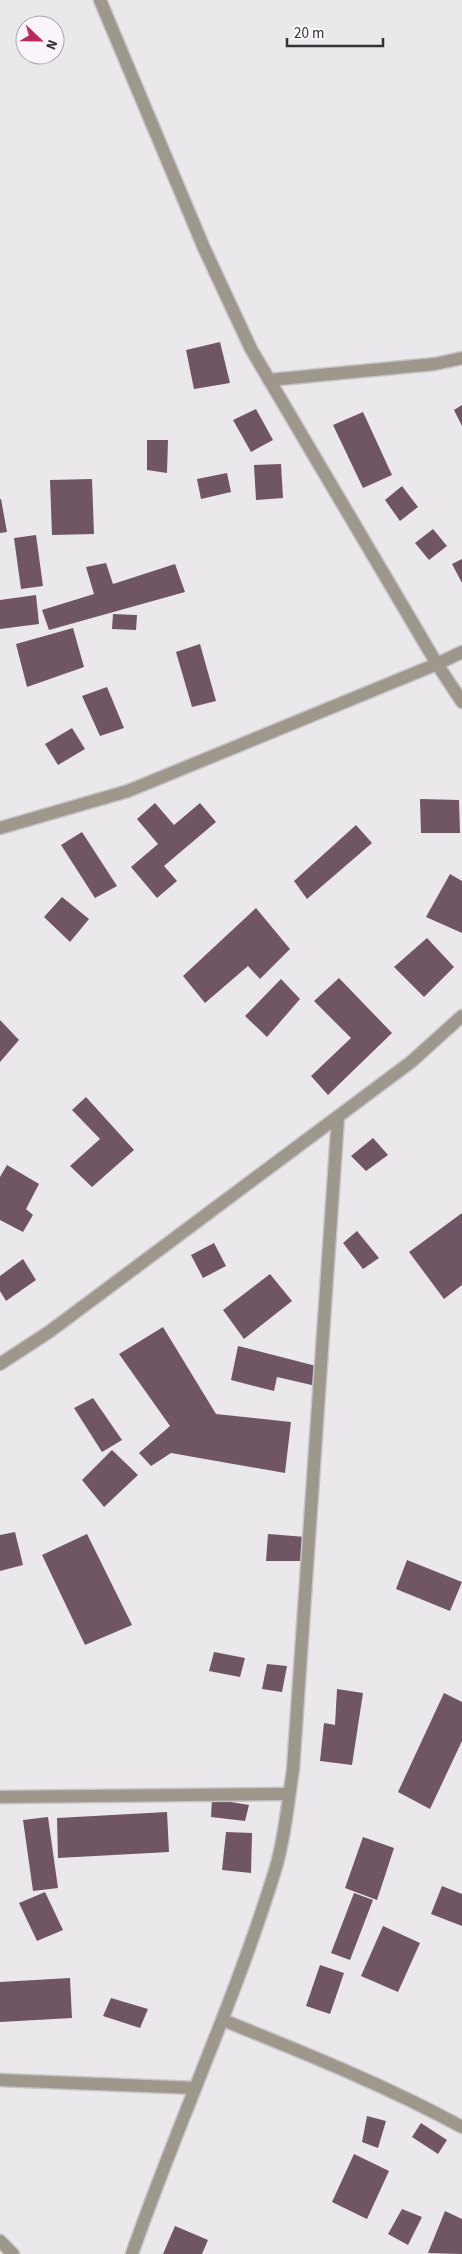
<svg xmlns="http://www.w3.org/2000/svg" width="462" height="2254" viewBox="0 0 462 2254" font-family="'Source Sans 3',sans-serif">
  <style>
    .building { fill: #705564 }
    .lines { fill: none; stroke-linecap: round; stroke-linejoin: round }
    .lane-casing { stroke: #c6c4c7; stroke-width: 15 }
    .street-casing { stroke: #c6c4c7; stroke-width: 15 }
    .lane { stroke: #9e978c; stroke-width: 12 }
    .street { stroke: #9e978c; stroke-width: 12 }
  </style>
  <rect width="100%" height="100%" fill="#ebe8ec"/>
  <g class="building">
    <path d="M 220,342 L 230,383 L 194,389 L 186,350 Z"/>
    <path d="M 462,405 L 462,426 L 454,410 Z"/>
    <path d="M 256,409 L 273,440 L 251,452 L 233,420 Z"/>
    <path d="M 363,412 L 392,475 L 363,488 L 333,425 Z"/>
    <path d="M 147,440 L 168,440 L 167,473 L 147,470 Z"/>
    <path d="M 281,464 L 283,498 L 256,500 L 254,465 Z"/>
    <path d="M 227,473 L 231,492 L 201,499 L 197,479 Z"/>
    <path d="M 92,479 L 94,534 L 52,535 L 50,480 Z"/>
    <path d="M 402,486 L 418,507 L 400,521 L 385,500 Z"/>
    <path d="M 0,499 L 1,499 L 7,532 L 0,533 Z"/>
    <path d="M 433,529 L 447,546 L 429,560 L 415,543 Z"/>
    <path d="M 36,535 L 43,586 L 21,589 L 14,538 Z"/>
    <path d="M 462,559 L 462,583 L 452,564 Z"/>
    <path d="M 106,563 L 113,584 L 175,564 L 185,592 L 49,630 L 42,610 L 94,594 L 86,567 Z"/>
    <path d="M 36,595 L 39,624 L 0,629 L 0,600 Z"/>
    <path d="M 113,614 L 137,615 L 136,630 L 112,629 Z"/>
    <path d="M 73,628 L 84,667 L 27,687 L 16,644 Z"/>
    <path d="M 200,644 L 216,701 L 192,707 L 176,652 Z"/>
    <path d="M 107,687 L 124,728 L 100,736 L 82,696 Z"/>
    <path d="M 72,728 L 85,749 L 58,765 L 45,744 Z"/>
    <path d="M 420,799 L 459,800 L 460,833 L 421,833 Z"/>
    <path d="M 155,803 L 174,825 L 200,803 L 216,822 L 164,866 L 177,881 L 157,898 L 131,867 L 158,844 L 137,819 Z"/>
    <path d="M 356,825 L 372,843 L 307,899 L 294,881 Z"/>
    <path d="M 82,832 L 117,886 L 95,898 L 61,845 Z"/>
    <path d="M 450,874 L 462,881 L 462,933 L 426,917 Z"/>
    <path d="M 62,897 L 89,919 L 70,942 L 44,917 Z"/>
    <path d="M 256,908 L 290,949 L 260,979 L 248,966 L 205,1003 L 183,976 Z"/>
    <path d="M 427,938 L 454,967 L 424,997 L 394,967 Z"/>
    <path d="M 339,978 L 392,1033 L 328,1095 L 311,1076 L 351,1038 L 314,1001 Z"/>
    <path d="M 281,979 L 300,999 L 267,1037 L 245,1016 Z"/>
    <path d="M 0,1020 L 19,1040 L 0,1062 Z"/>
    <path d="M 86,1097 L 134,1150 L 92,1187 L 70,1166 L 100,1139 L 72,1110 Z"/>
    <path d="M 373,1138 L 388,1155 L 366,1171 L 351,1156 Z"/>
    <path d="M 7,1165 L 39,1184 L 26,1209 L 33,1215 L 23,1232 L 0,1220 L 0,1177 Z"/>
    <path d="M 462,1213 L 462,1285 L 444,1299 L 409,1252 Z"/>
    <path d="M 357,1231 L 379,1258 L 363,1269 L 343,1243 Z"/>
    <path d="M 214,1243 L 226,1266 L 203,1278 L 191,1255 Z"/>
    <path d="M 23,1259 L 36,1280 L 6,1301 L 0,1291 L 0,1276 Z"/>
    <path d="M 270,1274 L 292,1301 L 244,1339 L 223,1310 Z"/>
    <path d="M 163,1327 L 216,1414 L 291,1422 L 285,1473 L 171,1453 L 151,1466 L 139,1453 L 170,1426 L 119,1354 Z"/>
    <path d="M 238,1346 L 320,1367 L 316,1386 L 277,1377 L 274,1391 L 231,1380 Z"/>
    <path d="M 93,1398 L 122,1440 L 102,1452 L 74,1408 Z"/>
    <path d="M 112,1450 L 138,1475 L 104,1507 L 82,1480 Z"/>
    <path d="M 15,1532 L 23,1565 L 0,1571 L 0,1535 Z"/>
    <path d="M 87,1534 L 132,1625 L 85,1645 L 42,1555 Z"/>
    <path d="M 268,1534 L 306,1537 L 305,1561 L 266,1561 Z"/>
    <path d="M 407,1560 L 462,1582 L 450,1611 L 396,1589 Z"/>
    <path d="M 214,1652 L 245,1658 L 240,1677 L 209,1671 Z"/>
    <path d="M 267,1664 L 287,1666 L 282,1692 L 262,1689 Z"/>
    <path d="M 337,1689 L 363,1693 L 352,1765 L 320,1761 L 324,1723 L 335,1725 Z"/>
    <path d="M 444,1693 L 462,1702 L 462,1741 L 430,1809 L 398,1792 Z"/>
    <path d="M 212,1799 L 249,1805 L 245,1821 L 211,1817 Z"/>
    <path d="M 167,1812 L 169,1852 L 58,1858 L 57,1818 Z"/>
    <path d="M 48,1817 L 58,1888 L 33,1891 L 23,1820 Z"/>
    <path d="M 226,1832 L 252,1833 L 251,1873 L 222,1870 Z"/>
    <path d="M 363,1837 L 394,1848 L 377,1900 L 345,1888 Z"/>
    <path d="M 442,1886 L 462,1894 L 462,1926 L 431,1914 Z"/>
    <path d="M 45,1892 L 63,1930 L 37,1941 L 19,1903 Z"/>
    <path d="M 354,1893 L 373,1900 L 350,1960 L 331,1953 Z"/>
    <path d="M 383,1926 L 420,1943 L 398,1992 L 361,1976 Z"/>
    <path d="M 320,1965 L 344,1973 L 330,2014 L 306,2006 Z"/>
    <path d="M 70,1978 L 72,2018 L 0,2022 L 0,1982 Z"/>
    <path d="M 111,1998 L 148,2009 L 140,2028 L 103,2016 Z"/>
    <path d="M 367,2116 L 386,2121 L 378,2148 L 362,2142 Z"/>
    <path d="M 421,2123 L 447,2140 L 438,2154 L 412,2137 Z"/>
    <path d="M 354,2154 L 389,2171 L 367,2219 L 332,2202 Z"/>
    <path d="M 402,2209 L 422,2217 L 408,2245 L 388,2234 Z"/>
    <path d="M 445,2211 L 462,2219 L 462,2254 L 428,2253 Z"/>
    <path d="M 175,2226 L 208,2240 L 202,2254 L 163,2254 Z"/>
  </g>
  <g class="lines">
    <g class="lane-casing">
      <path id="lane" d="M 0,2241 L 13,2254"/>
    </g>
    <g class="street-casing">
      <g id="street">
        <path d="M 100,0 L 204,248 L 251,349 L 437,664 L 462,702"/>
        <path d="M 269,380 L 435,364 L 462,358"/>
        <path d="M 0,828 L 128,791 L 437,664 L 462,652"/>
        <path d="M 0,1364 L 49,1332 L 411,1062 L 462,1016"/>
        <path d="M 0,1797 L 289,1794"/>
        <path d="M 223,2020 C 304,2053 385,2085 462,2127"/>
        <path d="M 0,2080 L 195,2088"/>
        <path d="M 132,2254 C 177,2124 236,1999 276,1867 C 285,1837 288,1801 293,1770 L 338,1117"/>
      </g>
    </g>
    <use href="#lane" class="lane"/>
    <use href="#street" class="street"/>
  </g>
  <g transform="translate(40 40) rotate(112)"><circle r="24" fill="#f9f5fa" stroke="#aaa7ab"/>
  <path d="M0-4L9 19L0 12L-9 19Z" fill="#b92b5c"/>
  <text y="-8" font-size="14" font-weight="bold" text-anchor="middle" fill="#343234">N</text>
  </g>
  <path d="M287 38v8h96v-8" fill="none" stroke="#343234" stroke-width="2.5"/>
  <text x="294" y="38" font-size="15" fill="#343234" stroke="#f9f5fa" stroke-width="4" paint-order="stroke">20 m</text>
</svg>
